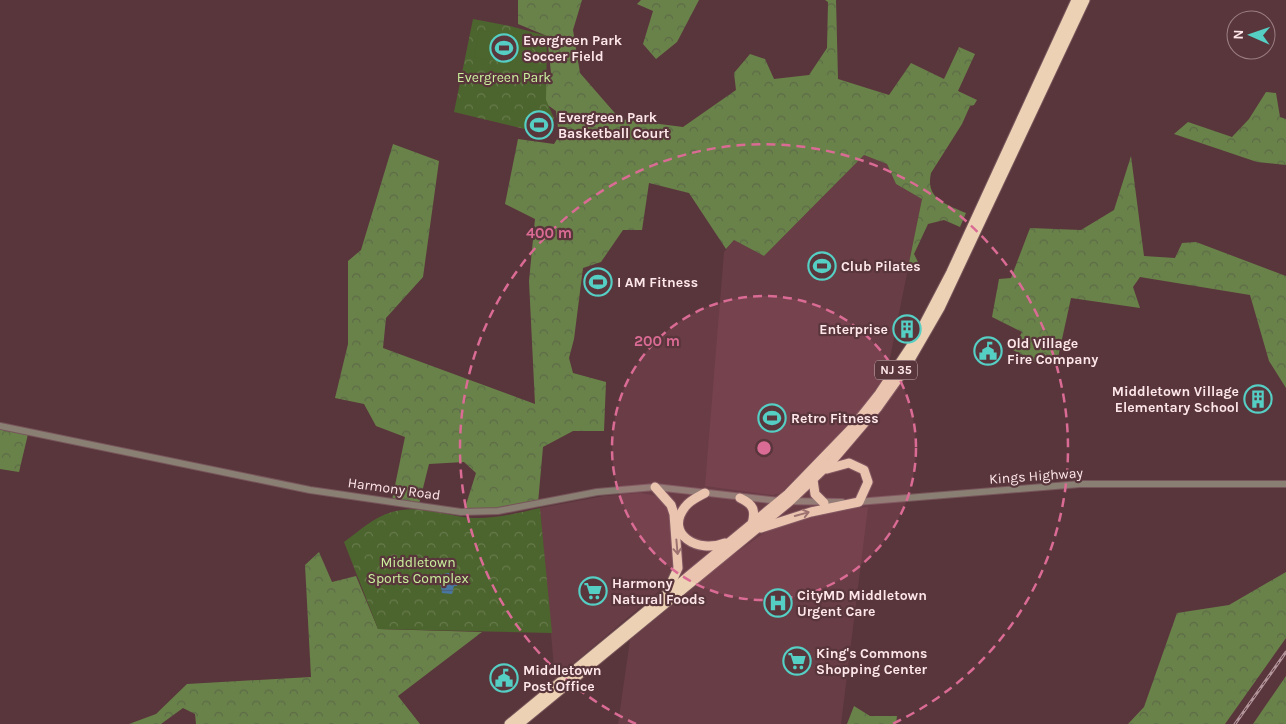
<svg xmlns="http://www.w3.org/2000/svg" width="1286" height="724" viewBox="0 0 1286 724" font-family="Karla,sans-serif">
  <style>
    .built { fill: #683d45 }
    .forest { fill: url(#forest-crowns) }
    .park { fill: url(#park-crowns) }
    .pitch { fill: #4c642d }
    .water { fill: url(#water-rules) }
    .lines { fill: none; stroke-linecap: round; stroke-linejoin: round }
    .minor-casing { stroke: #77565b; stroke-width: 8 }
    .highway-casing { stroke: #77565b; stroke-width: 11 }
    .minor { stroke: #8a7f73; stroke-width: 6 }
    .highway { stroke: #edd1b4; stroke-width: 9 }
    .rail-casing { stroke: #b2959a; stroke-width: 3 }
    .rail { stroke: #59363c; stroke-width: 1; stroke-dasharray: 4; stroke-linecap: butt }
    .oneway { stroke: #94746c }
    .ring { fill: none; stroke: #da6b94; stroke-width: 2.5; stroke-dasharray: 9 6 }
    .labels { text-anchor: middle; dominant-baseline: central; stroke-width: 4.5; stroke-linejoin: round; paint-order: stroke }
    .shield { fill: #59363c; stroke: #ccb2b6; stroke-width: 1 }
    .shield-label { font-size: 12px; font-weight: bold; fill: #fee7ea }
    .poi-label { font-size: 14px; font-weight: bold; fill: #fee7ea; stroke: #59363c; text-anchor: start }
    .park-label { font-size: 14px; fill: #cbf19d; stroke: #59363c }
    .street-label { font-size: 14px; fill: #fee7ea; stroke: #59363c }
    .centre { fill: #da6b94; stroke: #59363c; stroke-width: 2.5 }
    .ring-label { font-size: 15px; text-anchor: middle; font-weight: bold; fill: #da6b94; stroke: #59363c; stroke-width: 4.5; stroke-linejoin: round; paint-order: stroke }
  </style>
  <defs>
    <pattern id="forest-crowns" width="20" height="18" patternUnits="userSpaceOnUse" patternTransform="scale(1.25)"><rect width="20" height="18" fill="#698249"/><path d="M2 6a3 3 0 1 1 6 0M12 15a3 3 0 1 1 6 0" fill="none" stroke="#5d6a48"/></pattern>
    <pattern id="park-crowns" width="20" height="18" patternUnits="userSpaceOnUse" patternTransform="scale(1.25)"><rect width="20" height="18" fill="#4c642d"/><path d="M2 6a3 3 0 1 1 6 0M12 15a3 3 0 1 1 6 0" fill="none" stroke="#677a4c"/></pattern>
    <pattern id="water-rules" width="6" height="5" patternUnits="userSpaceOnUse" patternTransform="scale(1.25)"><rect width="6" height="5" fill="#4877a3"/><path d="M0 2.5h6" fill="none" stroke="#4a6079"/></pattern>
  </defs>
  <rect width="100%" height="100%" fill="#59363c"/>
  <g class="built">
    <path d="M 864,155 L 887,164 L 896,184 L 922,199 L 887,373 L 851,422 L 781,493 L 772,495 L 705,486 L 724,252 L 734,240 L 764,256 Z"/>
    <path d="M 641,493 L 661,497 L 670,512 L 675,564 L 670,582 L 555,679 L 540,508 L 604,496 Z"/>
    <path d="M 868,507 L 841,724 L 618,724 L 630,640 L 730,557 L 764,533 L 784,523 L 840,509 Z"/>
  </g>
  <g class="forest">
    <path d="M 518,0 L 582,0 L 573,30 L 580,73 L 620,119 L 683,127 L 736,90 L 734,73 L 750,54 L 765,59 L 774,79 L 809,75 L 827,48 L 828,2 L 825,0 L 836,0 L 838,79 L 889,95 L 911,63 L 944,79 L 959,47 L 975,54 L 958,91 L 977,100 L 974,105 L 970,106 L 962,124 L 931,173 C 925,199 946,204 966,213 L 960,227 L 944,220 L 928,224 L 914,254 L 920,266 L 909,263 L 922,199 L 896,184 L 887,164 L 864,155 L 764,256 L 734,240 L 726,249 L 689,193 L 649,183 L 642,230 L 623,230 L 601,262 L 583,268 L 574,339 L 569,358 L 573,373 L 606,382 L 604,431 L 573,431 L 543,447 L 538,503 L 478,512 L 464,511 L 476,473 L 464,462 L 429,464 L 419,504 L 392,500 L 405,437 L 376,426 L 364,404 L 335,398 L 348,344 L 348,261 L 361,250 L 393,144 L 439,161 L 423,277 L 386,318 L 383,348 L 535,404 L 529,281 L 535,219 L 505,204 L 518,139 L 554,144 L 559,136 L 556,111 L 531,93 L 551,73 L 547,36 L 518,24 Z"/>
    <path d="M 641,0 L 699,0 L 677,42 L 656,59 L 643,44 L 653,11 L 637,4 Z"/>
    <path d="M 1266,92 L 1276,93 L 1280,117 L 1286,119 L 1286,165 L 1257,162 L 1174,134 L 1188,122 L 1232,137 L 1249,119 Z"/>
    <path d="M 1131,156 L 1144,256 L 1175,258 L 1182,243 L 1196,242 L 1286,276 L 1286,388 L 1269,361 L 1250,295 L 1140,277 L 1133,287 L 1140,308 L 1071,298 L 1057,362 L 1041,365 L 1013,350 L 1022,332 L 992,317 L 999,279 L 1011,278 L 1030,228 L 1081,230 L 1114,210 Z"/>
    <path d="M 0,428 L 28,434 L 19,472 L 0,469 Z"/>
    <path d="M 319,552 L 332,582 L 356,576 L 378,629 L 482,632 L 398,696 L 420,724 L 196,724 L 195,714 L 183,708 L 161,724 L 129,724 L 156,714 L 187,684 L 311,677 L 305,565 Z"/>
    <path d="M 1286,572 L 1286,638 L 1225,724 L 1128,724 L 1144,707 L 1177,613 L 1229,605 Z"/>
    <path d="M 1286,676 L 1286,724 L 1253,724 Z"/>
    <path d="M 854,706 L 870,716 L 897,716 L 896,724 L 847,724 Z"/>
  </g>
  <g class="park">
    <path d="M 473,19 L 510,26 L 547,36 L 546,100 L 554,118 L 550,135 L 454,112 Z"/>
    <path d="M 540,508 L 552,633 L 378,629 L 344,542 C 359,531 374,517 392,512 C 419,504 446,516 472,518 C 495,519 518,513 540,508 Z"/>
  </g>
  <g class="pitch">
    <path d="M 479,30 L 534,39 L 529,67 L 474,57 Z"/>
    <path d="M 531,116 L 551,121 L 548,134 L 528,129 Z"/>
  </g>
  <path class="water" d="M 448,573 L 458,576 L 457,586 L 454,586 L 452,594 L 442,593 L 441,586 L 438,584 L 439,575 Z"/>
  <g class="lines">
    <g class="minor-casing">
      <g id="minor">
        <path d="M 0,426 L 310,490 L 461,512 L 498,511 L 597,492 L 655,487 L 779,501 L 842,502"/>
        <path d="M 857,502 L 1080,484 L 1286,484"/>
      </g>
    </g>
    <g class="highway-casing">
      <g id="highway">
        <path d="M 813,480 L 815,494 L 824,503"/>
        <path d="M 655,487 L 671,505 L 674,514 L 678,568 L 668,590"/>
        <path d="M 705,493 C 698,497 690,500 685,507 C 664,534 698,554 725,543"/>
        <path d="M 740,498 C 753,504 756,510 752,524"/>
        <path d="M 761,528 L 811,512 L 859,502 L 868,482 L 864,470 L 849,463 L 827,469"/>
        <path d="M 509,724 L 788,494 L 852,428 L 879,394 L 917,337 L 951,272 L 1076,0"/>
        <path d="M 519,724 L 789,502 L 832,461 L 878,407 L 903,372 L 940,308 L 1085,0"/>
      </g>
    </g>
    <use href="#minor" class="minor"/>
    <use href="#highway" class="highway"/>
    <g class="rail-casing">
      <path id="rail" d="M 1235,724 L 1286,652"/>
    </g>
    <use href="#rail" class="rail"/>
  </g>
  <defs><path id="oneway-shaft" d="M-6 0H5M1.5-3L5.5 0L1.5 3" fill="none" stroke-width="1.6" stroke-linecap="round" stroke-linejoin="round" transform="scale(1.25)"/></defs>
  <g class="oneway">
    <use href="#oneway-shaft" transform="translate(802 514) rotate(-15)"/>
    <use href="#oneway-shaft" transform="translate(677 547) rotate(85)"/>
  </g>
  <circle cx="764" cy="448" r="152" fill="#da6b94" fill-opacity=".12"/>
  <g class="ring">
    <circle cx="764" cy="448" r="152"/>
    <path d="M636 724A304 304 0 1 1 892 724"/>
  </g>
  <defs>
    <g id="stadium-ring" transform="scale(1.4375)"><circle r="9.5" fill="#59363c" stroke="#55cec4" stroke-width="1.5"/><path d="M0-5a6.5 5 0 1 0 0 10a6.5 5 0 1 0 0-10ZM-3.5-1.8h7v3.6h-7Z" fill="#55cec4"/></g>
    <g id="building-ring" transform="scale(1.4375)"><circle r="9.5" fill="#59363c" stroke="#55cec4" stroke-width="1.5"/><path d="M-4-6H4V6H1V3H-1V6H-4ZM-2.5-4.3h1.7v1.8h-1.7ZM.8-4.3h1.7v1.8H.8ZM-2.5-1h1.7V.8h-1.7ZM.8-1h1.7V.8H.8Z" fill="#55cec4"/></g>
    <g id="civic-ring" transform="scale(1.4375)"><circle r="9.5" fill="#59363c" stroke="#55cec4" stroke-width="1.5"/><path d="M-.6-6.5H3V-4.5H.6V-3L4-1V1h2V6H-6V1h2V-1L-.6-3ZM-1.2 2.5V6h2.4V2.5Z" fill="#55cec4"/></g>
    <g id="supermarket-ring" transform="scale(1.4375)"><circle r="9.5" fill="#59363c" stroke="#55cec4" stroke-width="1.5"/><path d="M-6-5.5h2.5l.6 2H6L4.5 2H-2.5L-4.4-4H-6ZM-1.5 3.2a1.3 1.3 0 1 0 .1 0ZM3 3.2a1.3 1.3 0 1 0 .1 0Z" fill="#55cec4"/></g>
    <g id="hospital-ring" transform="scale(1.4375)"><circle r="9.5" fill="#59363c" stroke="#55cec4" stroke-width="1.5"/><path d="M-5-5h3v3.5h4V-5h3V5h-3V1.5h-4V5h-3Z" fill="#55cec4"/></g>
  </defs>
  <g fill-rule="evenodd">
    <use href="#stadium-ring" x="504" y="48"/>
    <use href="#stadium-ring" x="539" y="125"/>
    <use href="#stadium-ring" x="822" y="266"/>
    <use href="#stadium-ring" x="598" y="282"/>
    <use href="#building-ring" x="907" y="329"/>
    <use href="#civic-ring" x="988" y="351"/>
    <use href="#building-ring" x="1258" y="399"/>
    <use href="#stadium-ring" x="772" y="418"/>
    <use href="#supermarket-ring" x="593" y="591"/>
    <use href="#hospital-ring" x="778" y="603"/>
    <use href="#supermarket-ring" x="797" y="661"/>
    <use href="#civic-ring" x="504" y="678"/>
  </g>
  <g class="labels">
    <rect class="shield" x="875" y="360.5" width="42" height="19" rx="4"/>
    <g class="shield-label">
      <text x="896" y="370">NJ 35</text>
    </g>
    <g class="poi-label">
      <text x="523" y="40">Evergreen Park<tspan x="523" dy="16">Soccer Field</tspan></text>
      <text x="558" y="117">Evergreen Park<tspan x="558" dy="16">Basketball Court</tspan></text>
      <text x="841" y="266">Club Pilates</text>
      <text x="617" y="282">I AM Fitness</text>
      <text x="888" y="329" text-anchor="end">Enterprise</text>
      <text x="1007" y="343">Old Village<tspan x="1007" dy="16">Fire Company</tspan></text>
      <text x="1239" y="391" text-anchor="end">Middletown Village<tspan x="1239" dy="16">Elementary School</tspan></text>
      <text x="791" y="418">Retro Fitness</text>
      <text x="612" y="583">Harmony<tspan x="612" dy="16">Natural Foods</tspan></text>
      <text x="797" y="595">CityMD Middletown<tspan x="797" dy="16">Urgent Care</tspan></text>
      <text x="816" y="653">King's Commons<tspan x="816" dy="16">Shopping Center</tspan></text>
      <text x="523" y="670">Middletown<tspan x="523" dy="16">Post Office</tspan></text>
    </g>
    <g class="park-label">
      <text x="504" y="77">Evergreen Park</text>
      <text x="418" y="562">Middletown<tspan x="418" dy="16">Sports Complex</tspan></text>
    </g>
    <g class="street-label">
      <text transform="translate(1036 476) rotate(-4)">Kings Highway</text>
      <text transform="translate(394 489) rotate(8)">Harmony Road</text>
    </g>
  </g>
  <circle cx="764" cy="448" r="8" class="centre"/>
  <g class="ring-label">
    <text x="549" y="238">400 m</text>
    <text x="657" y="346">200 m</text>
  </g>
  <g transform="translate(1251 35) rotate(272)"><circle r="24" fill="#59363c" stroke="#9b7d82"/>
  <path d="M0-4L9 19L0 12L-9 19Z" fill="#55cec4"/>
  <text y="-8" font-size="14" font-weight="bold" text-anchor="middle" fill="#fee7ea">N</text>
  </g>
</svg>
